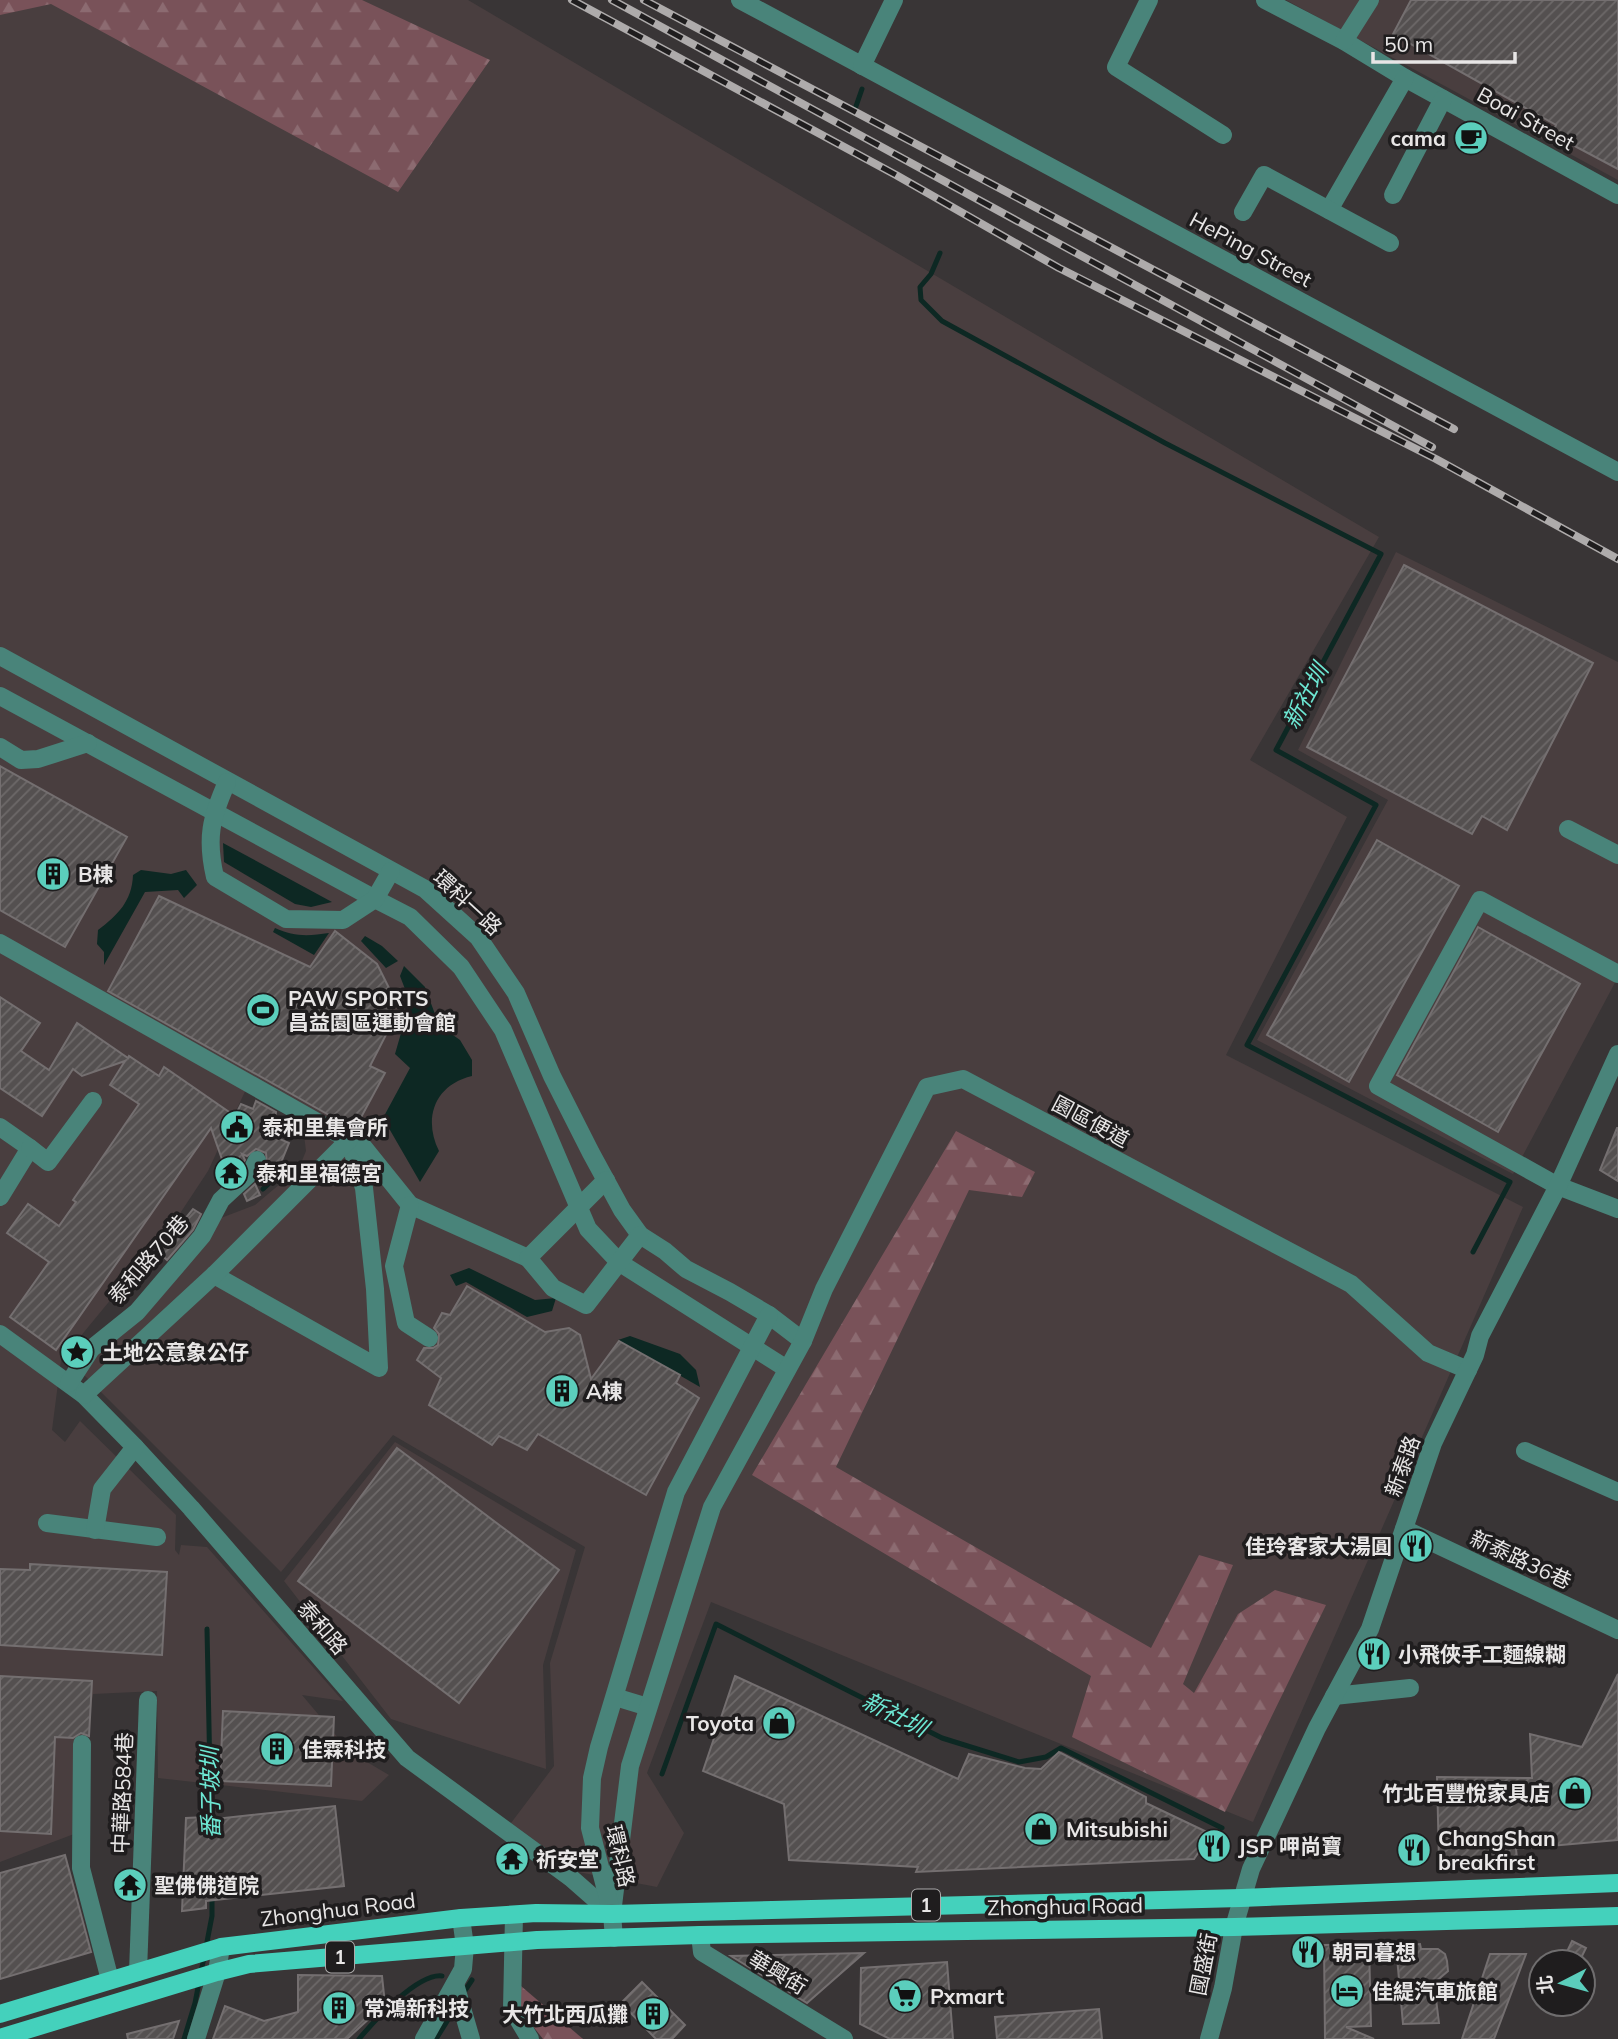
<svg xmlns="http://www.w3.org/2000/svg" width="1618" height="2039" viewBox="0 0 1618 2039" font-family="Mulish,'Noto Sans TC',sans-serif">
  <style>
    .built { fill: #493e3f }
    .forest { fill: url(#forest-firs) }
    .water { fill: #0d2823 }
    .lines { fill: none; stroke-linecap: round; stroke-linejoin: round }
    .stream { stroke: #0d2823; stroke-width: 5 }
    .building { fill: url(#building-hatch); stroke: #746f70; stroke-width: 2 }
    .minor { stroke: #49847a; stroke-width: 18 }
    .major { stroke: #44d1bc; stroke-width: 18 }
    .rail-casing { stroke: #aeabab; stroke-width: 8 }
    .rail { stroke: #1f1d1e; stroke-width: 5; stroke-dasharray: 16; stroke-linecap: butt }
    .labels { text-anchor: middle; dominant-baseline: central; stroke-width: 7; stroke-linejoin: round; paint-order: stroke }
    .shield { fill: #1f1d1e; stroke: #acaaaa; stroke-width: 2 }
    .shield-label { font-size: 19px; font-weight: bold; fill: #e8e6e6 }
    .street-label { font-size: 21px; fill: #e8e6e6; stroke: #1f1d1e }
    .poi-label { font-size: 21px; font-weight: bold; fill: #e8e6e6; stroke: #1f1d1e; text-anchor: start }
    .water-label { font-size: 23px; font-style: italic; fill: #6de7d3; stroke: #1f1d1e }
  </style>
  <defs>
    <pattern id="forest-firs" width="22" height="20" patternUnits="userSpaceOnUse" patternTransform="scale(1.75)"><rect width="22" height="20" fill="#795259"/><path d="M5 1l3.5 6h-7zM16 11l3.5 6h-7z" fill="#8c6b71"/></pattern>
    <pattern id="building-hatch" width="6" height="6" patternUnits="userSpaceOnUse" patternTransform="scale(1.75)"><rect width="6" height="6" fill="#545050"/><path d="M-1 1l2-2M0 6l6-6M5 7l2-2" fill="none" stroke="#6d6969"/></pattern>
  </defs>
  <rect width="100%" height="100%" fill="#393536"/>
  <g class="built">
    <path d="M 0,0 L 468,0 L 1379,537 L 1250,760 L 1347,817 L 1226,1055 L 1523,1207 L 1253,1822 L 711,1602 L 647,1773 L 684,1833 L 657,1887 L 578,1872 L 511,1823 L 554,1766 L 550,1663 L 585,1547 L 393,1435 L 281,1572 L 82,1373 L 200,1226 L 255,1205 L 299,1168 L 306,1151 L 303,1127 L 248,1085 L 208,1171 L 173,1224 L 61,1360 L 52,1430 L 65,1442 L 80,1421 L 176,1515 L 175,1550 L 179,1555 L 181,1545 L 207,1547 L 343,1701 L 302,1695 L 350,1752 L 389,1775 L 362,1801 L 158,1778 L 157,1691 L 93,1694 L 74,1834 L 0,1862 Z"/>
    <path d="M 1286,0 L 1618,0 L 1618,180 Z"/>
    <path d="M 1396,552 L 1618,662 L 1618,977 L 1513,1174 L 1257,1040 L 1388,800 L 1298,750 Z"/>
    <path d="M 395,1442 L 576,1550 L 543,1665 L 546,1769 L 391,1719 L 284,1581 Z"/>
  </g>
  <g class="forest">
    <path d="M 0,0 L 362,0 L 490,60 L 398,192 L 51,4 L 0,15 Z"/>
    <path d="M 956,1131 L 1035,1172 L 1022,1197 L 969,1190 L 836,1467 L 1151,1648 L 1199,1555 L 1233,1565 L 1183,1684 L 1194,1693 L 1238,1614 L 1275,1590 L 1326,1605 L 1225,1812 L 1072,1737 L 1091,1676 L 752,1475 Z"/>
    <path d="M 521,1986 L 583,2039 L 543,2039 L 517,2006 Z"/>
  </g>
  <g class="water">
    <path d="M 223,843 L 332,902 L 311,907 L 295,904 L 224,862 Z"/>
    <path d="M 141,870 L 171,874 L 186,870 L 197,885 L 184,898 L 178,890 L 145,892 L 104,965 L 104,952 L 97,944 L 98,930 C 118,915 132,901 133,875 Z"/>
    <path d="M 275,928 C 294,937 309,936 329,933 L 314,955 L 273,932 Z"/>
    <path d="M 365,936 L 382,946 L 398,961 L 386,968 L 361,941 Z"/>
    <path d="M 404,966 L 425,987 L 439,1025 L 460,1040 L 472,1060 L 472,1076 C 434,1085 423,1119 439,1151 L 420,1182 L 383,1118 L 410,1068 L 395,1054 L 410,1002 L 400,976 Z"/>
    <path d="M 469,1268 L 535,1300 L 556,1298 L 552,1311 L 527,1317 L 466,1282 L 456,1286 L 450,1275 Z"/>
    <path d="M 630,1336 L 680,1354 L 696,1370 L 700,1387 L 618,1340 Z"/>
  </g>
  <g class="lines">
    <g class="stream">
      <path d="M 855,109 L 862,89"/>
      <path d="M 940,253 L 931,274 L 920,287 L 921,300 L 942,321 L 1165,443 L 1381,554 L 1276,750 L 1376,805 L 1247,1045 L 1510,1182 L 1473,1252"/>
      <path d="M 263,1189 L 277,1176"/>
      <path d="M 207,1629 L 211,1825"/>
      <path d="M 662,1774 L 716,1624 L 942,1738 L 1019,1762 L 1046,1757 L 1061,1748 L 1222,1828"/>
      <path d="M 206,1947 L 212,1916 L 212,1895"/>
      <path d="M 462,1995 L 472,1980"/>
      <path d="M 184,2039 L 195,2003 L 204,1957"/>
      <path d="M 359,2039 C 374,2021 418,1973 442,1976"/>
      <path d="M 436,2039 L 456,2007"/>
    </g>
  </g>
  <g class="building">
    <path d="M 1411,0 L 1618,0 L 1618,169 L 1552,134 L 1556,125 L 1393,34 Z"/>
    <path d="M 1404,565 L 1593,663 L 1507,830 L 1482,816 L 1472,834 L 1307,747 Z"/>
    <path d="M 0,766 L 127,837 L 65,947 L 0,910 Z"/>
    <path d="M 1377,840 L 1459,886 L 1349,1082 L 1267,1035 Z"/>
    <path d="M 159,896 L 310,967 L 335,931 L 377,964 L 391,992 L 391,1025 L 370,1066 L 385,1073 L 358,1123 L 351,1122 L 345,1124 L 108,991 Z"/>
    <path d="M 1478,927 L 1580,984 L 1498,1132 L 1397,1075 Z"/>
    <path d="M 0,997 L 40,1023 L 21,1051 L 49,1070 L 77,1023 L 128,1058 L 129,1056 L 159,1076 L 164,1067 L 235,1116 L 241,1104 L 253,1109 L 256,1101 L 276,1112 L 273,1136 L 289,1143 L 278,1170 L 267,1165 L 266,1153 L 256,1149 L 247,1156 L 242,1154 L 245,1160 L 242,1165 L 222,1184 L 216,1179 L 225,1168 L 211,1128 L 56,1350 L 10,1317 L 49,1262 L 7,1233 L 28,1204 L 59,1226 L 76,1202 L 73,1200 L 139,1104 L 110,1085 L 125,1061 L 82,1076 L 73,1069 L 42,1116 L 0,1088 Z"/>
    <path d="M 1617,1128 L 1618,1128 L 1618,1181 L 1600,1170 Z"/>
    <path d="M 255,1184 L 260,1195 L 247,1201 L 244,1194 Z"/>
    <path d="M 193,1209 L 201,1214 L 193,1230 L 167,1260 L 158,1252 Z"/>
    <path d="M 467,1286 L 545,1332 L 569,1328 L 580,1335 L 591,1379 L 619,1341 L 680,1375 L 676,1383 L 699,1398 L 646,1495 L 538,1434 L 527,1450 L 499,1436 L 492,1445 L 429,1405 L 441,1378 L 417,1360 L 424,1348 L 433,1348 L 438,1345 L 439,1334 L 434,1328 L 442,1313 L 450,1315 Z"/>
    <path d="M 397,1448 L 559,1570 L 459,1703 L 298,1581 Z"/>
    <path d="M 30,1564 L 167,1572 L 162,1655 L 0,1645 L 0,1569 L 30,1570 Z"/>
    <path d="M 1618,1674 L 1618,1840 L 1516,1849 L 1517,1858 L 1439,1861 L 1437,1777 L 1532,1778 L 1530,1734 L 1582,1747 Z"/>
    <path d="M 0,1676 L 92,1681 L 89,1736 L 81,1733 L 73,1738 L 55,1737 L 51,1834 L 0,1831 Z"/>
    <path d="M 735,1676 L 958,1779 L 969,1754 L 1025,1768 L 1041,1769 L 1059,1752 L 1146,1797 L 1146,1803 L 1211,1834 L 1194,1859 L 916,1872 L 918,1867 L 789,1860 L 784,1804 L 703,1771 Z"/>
    <path d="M 223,1711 L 334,1717 L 331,1786 L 220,1781 Z"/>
    <path d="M 335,1806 L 344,1886 L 206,1901 L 206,1908 L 182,1911 L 186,1818 L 206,1817 L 206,1820 Z"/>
    <path d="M 65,1855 L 91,1952 L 0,1979 L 0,1873 Z"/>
    <path d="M 1572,1941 L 1586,1948 L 1579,1962 L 1562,1962 Z"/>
    <path d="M 1369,1944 L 1371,2026 L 1346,2027 L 1374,2039 L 1325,2039 L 1324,1945 Z"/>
    <path d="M 1420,1944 L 1421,1949 L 1438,1949 L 1445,1954 L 1447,1961 L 1448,1971 L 1434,1983 L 1439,2023 L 1403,2024 L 1396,1946 Z"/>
    <path d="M 864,1953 L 807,2003 L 731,1956 Z"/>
    <path d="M 1490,1954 L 1526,1954 L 1494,2039 L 1462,2039 Z"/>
    <path d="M 947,1962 L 953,2039 L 890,2039 L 860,2024 L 861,1968 Z"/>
    <path d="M 298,1975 L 382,1976 L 385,2004 L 347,2039 L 213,2039 L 225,2006 L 264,2021 L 298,2012 Z"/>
    <path d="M 642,1982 L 685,2025 L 672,2039 L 656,2039 L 621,2003 Z"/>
    <path d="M 1099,2009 L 1102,2039 L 997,2039 L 995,2017 Z"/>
    <path d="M 179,2021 L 173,2039 L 128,2039 L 127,2034 Z"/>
  </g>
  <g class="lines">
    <g class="minor">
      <path d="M 740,0 L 1618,472"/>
      <path d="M 1149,0 L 1116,67 L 1223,135"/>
      <path d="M 1265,0 L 1344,41 L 1405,78 L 1618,195"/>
      <path d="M 1344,41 L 1370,0"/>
      <path d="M 862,66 L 894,0"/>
      <path d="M 1393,195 L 1443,99"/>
      <path d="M 1329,210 L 1405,78"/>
      <path d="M 1243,212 L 1264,175 L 1390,243"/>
      <path d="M 0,656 L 425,889 L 478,937 L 516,993 L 552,1076 L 591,1153 L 622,1210 L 640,1235 L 665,1251 L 686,1269 L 730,1292 L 769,1315 L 803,1341"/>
      <path d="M 0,696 L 375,899 L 410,917 L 461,967 L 503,1030 L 588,1229 L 620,1263 L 787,1369"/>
      <path d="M 0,747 L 21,760 L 38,759 L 88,743"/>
      <path d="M 227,782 C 211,818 206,838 215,877 L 286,919 L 343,920 L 375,899 L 391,871"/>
      <path d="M 1568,829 L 1618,855"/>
      <path d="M 0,943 L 349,1140 L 364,1188 L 375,1289 L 379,1368 L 214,1275"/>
      <path d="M 1618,974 L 1480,900 L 1378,1086 L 1558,1186 L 1618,1209"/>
      <path d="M 0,1127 L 30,1148 L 0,1197"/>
      <path d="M 352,1133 L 410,1205 L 528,1258"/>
      <path d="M 30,1148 L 48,1162 L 93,1101"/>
      <path d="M 606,1180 L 528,1258 L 553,1288 L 586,1305 L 640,1235"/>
      <path d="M 410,1205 L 394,1266 L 406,1323 L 429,1338"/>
      <path d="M 0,1334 L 84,1395 L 135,1447 L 191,1508 L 407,1758 L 571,1878 L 612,1914"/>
      <path d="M 69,1383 L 91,1349 L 137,1312 L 202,1236 L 221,1200 L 251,1172 L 257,1160"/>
      <path d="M 84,1395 L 214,1275 L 349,1140"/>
      <path d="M 1525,1451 L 1618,1492"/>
      <path d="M 47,1523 L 157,1537"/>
      <path d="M 1404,1529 L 1618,1630"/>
      <path d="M 95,1530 L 102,1489 L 135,1447"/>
      <path d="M 1334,1696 L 1410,1688"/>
      <path d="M 615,1697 L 648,1707"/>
      <path d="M 82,1744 L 81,1868 L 110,1980"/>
      <path d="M 612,1914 L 630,1766 L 712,1507 L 803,1341 L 824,1289 L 927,1087 L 963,1079 L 1351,1284 L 1428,1353 L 1468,1370"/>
      <path d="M 514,1915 L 512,2009 L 530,2039"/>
      <path d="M 700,1935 L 702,1952 L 844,2039"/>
      <path d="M 614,1938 L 612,1914 L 590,1828 L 592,1778 L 599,1747 L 676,1492 L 769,1315"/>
      <path d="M 138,1972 L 148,1700"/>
      <path d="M 455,1984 L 471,2039"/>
      <path d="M 196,2039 L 217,1972 L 221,1947"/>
      <path d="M 424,2039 L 463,1969 L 465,1946 L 461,1918"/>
      <path d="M 1209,2039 L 1223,1988 L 1234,1927 L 1251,1869 L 1317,1728 L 1370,1629 L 1433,1443 L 1475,1355 L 1480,1336 L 1558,1186 L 1618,1054"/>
    </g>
    <g class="major">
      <path d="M 0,2014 L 221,1947 L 461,1918 L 536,1913 L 612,1914 L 1241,1898 L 1618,1883"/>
      <path d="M 0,2038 L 217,1972 L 249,1964 L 537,1940 L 700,1935 L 1234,1927 L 1618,1916"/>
    </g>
    <g class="rail-casing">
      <g id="rail">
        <path d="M 572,0 L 896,175 L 1059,268 L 1436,459 L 1618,559"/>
        <path d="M 612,0 L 1432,447"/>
        <path d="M 644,0 L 1454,429"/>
      </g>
    </g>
    <use href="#rail" class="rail"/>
  </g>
  <defs>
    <g id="cafe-disc" transform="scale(1.75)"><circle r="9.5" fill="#5bcebc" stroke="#1f1d1e"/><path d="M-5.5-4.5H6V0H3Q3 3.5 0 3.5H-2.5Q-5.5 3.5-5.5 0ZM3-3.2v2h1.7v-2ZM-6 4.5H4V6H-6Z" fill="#111"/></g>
    <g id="building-disc" transform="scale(1.75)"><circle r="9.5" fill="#5bcebc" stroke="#1f1d1e"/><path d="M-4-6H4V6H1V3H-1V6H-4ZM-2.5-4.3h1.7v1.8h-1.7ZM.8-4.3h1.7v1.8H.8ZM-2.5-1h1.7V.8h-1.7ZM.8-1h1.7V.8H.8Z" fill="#111"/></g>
    <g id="stadium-disc" transform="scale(1.75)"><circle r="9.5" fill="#5bcebc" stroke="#1f1d1e"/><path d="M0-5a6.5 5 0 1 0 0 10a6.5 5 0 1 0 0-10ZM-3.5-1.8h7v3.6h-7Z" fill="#111"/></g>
    <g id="civic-disc" transform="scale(1.75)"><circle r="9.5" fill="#5bcebc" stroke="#1f1d1e"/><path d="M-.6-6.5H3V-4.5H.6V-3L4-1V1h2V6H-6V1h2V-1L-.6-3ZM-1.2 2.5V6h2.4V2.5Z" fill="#111"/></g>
    <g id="temple-disc" transform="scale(1.75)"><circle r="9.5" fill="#5bcebc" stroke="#1f1d1e"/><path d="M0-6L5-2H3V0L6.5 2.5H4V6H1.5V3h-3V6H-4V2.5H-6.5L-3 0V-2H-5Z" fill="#111"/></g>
    <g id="sight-disc" transform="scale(1.75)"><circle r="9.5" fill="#5bcebc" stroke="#1f1d1e"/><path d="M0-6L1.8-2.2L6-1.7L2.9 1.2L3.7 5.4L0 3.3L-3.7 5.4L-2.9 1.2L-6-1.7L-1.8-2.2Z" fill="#111"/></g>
    <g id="restaurant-disc" transform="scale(1.75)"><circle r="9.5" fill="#5bcebc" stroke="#1f1d1e"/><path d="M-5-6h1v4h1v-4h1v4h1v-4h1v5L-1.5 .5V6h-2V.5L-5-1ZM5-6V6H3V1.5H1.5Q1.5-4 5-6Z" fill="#111"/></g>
    <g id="shop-disc" transform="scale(1.75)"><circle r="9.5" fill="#5bcebc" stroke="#1f1d1e"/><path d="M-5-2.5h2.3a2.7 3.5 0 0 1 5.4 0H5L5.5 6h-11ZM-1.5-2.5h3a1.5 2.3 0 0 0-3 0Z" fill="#111"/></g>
    <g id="hotel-disc" transform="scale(1.75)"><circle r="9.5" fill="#5bcebc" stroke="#1f1d1e"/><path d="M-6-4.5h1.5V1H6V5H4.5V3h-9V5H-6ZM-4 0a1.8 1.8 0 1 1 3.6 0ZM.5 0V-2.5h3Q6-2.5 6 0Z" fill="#111"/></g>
    <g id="supermarket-disc" transform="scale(1.75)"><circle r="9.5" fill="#5bcebc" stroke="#1f1d1e"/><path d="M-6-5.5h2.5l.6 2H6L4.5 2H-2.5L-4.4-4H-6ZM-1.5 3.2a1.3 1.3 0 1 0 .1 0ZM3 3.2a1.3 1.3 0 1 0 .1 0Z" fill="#111"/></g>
  </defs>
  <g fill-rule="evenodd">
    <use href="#cafe-disc" x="1471" y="138"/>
    <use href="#building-disc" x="53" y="874"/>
    <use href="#stadium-disc" x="263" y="1010"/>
    <use href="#civic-disc" x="237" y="1127"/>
    <use href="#temple-disc" x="231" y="1173"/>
    <use href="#sight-disc" x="77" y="1352"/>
    <use href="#building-disc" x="562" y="1391"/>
    <use href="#restaurant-disc" x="1416" y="1546"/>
    <use href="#restaurant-disc" x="1374" y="1654"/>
    <use href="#shop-disc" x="779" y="1723"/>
    <use href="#building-disc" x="277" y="1749"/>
    <use href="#shop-disc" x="1575" y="1793"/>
    <use href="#shop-disc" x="1041" y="1829"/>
    <use href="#restaurant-disc" x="1214" y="1846"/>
    <use href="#restaurant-disc" x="1414" y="1850"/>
    <use href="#temple-disc" x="512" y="1859"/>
    <use href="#temple-disc" x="130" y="1885"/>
    <use href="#restaurant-disc" x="1308" y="1952"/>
    <use href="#hotel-disc" x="1347" y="1991"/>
    <use href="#supermarket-disc" x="905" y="1996"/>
    <use href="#building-disc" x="339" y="2008"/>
    <use href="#building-disc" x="653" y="2014"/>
  </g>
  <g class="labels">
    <g class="shield">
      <rect x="912" y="1889.5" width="28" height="31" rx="5"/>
      <rect x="326" y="1941.5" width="28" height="31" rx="5"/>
    </g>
    <g class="shield-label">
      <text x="926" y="1905">1</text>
      <text x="340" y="1957">1</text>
    </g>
    <g class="street-label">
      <text transform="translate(1526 118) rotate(29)">Boai Street</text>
      <text transform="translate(1251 249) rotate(28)">HePing Street</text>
      <text transform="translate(468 902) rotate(43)">環科一路</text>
      <text transform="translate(1091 1121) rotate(28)">園區便道</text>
      <text transform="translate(148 1259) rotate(-49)">泰和路70巷</text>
      <text transform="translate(1402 1466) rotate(-70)">新泰路</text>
      <text transform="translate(1521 1559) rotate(25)">新泰路36巷</text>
      <text transform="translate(323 1627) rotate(49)">泰和路</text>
      <text transform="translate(122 1793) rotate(-88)">中華路584巷</text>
      <text transform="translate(621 1856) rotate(77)">環科路</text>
      <text transform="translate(1065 1906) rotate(-1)">Zhonghua Road</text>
      <text transform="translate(338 1909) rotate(-7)">Zhonghua Road</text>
      <text transform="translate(1203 1964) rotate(-79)">國盛街</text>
      <text transform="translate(778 1972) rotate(31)">華興街</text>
    </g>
    <g class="poi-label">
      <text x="1446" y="138" text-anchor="end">cama</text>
      <text x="78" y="874">B棟</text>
      <text x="288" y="998">PAW SPORTS<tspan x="288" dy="24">昌益園區運動會館</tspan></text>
      <text x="262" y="1127">泰和里集會所</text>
      <text x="256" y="1173">泰和里福德宮</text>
      <text x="102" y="1352">土地公意象公仔</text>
      <text x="586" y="1391">A棟</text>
      <text x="1392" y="1546" text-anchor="end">佳玲客家大湯圓</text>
      <text x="1398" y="1654">小飛俠手工麵線糊</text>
      <text x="754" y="1723" text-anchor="end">Toyota</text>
      <text x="302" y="1749">佳霖科技</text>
      <text x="1550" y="1793" text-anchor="end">竹北百豐悅家具店</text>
      <text x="1066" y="1829">Mitsubishi</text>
      <text x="1438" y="1838">ChangShan<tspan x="1438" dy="24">breakfirst</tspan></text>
      <text x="1238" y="1846">JSP 呷尚寶</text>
      <text x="536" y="1859">祈安堂</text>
      <text x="154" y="1885">聖佛佛道院</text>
      <text x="1332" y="1952">朝司暮想</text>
      <text x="1372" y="1991">佳緹汽車旅館</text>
      <text x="930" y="1996">Pxmart</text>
      <text x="364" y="2008">常鴻新科技</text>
      <text x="628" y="2014" text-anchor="end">大竹北西瓜攤</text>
    </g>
    <g class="water-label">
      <text transform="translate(1305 696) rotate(-62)">新社圳</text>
      <text transform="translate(895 1714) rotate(27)">新社圳</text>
      <text transform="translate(210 1793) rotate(-91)">番子坡圳</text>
    </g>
  </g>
  <g transform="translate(1562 1983) rotate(264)"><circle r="33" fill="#1f1d1e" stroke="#6f6d6e" stroke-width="2"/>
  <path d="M0-5L12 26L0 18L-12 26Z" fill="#5bcebc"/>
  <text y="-10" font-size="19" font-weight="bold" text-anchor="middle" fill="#e8e6e6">北</text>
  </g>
  <path d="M1373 52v10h142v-10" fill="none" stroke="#e8e6e6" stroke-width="3.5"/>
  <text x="1384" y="52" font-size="21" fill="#e8e6e6" stroke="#1f1d1e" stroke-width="5" paint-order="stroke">50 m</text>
</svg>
